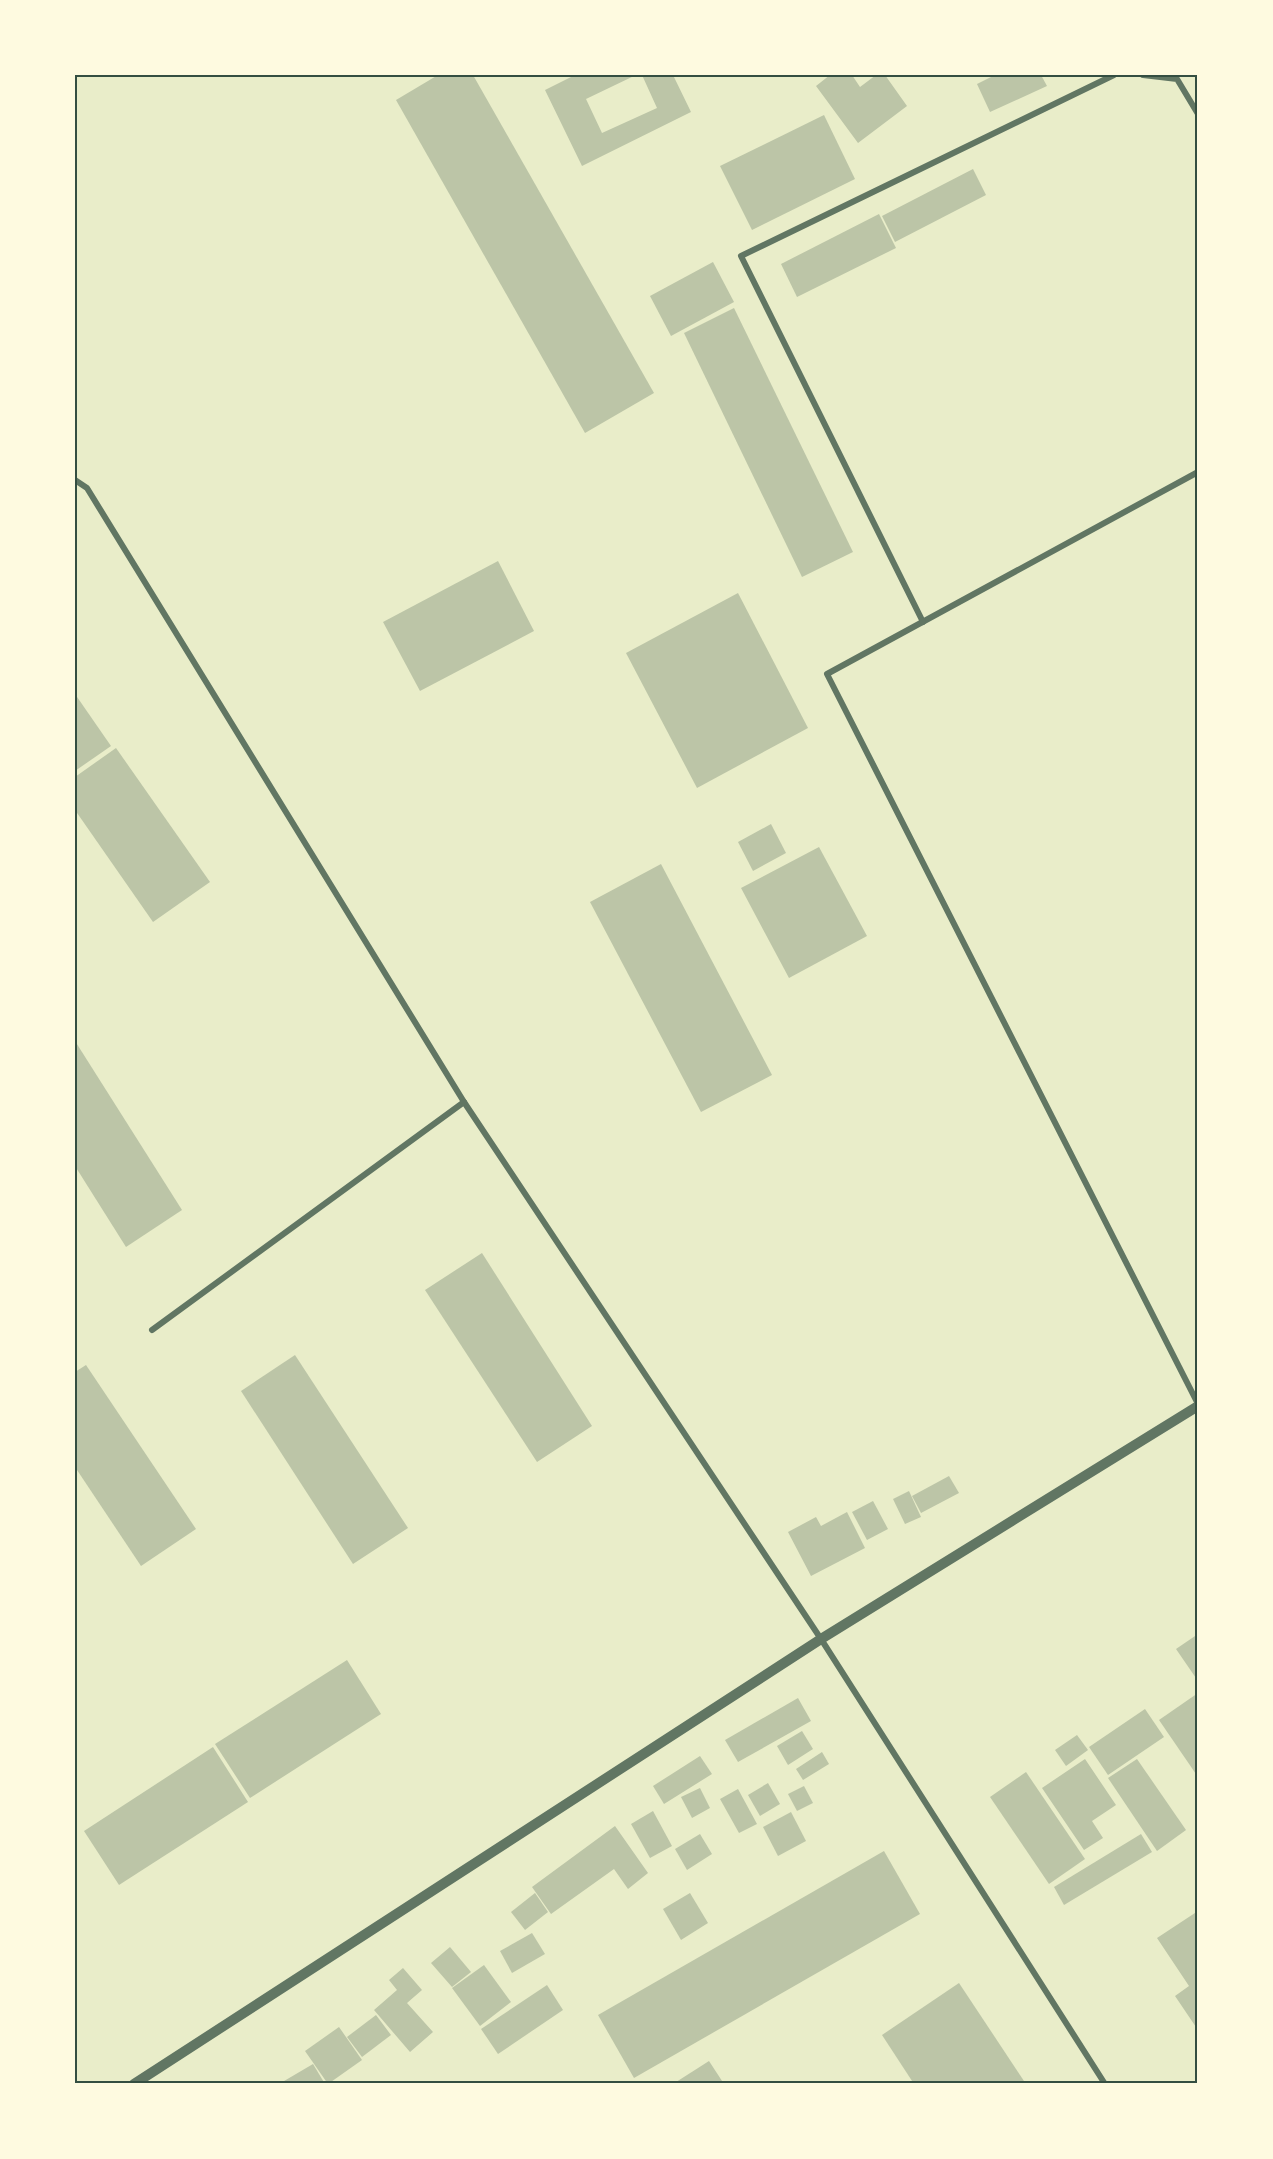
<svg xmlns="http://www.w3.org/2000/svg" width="1273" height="2159" viewBox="0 0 1273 2159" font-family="'Varela Round',sans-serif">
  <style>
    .building { fill: #bcc5a7 }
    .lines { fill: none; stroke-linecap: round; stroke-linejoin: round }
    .minor { stroke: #617663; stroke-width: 6 }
    .tertiary { stroke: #617663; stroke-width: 10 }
    .neatline { fill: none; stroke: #344e41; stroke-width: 2 }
  </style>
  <rect width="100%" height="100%" fill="#e9edc9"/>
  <g class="building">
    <path d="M 438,75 L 473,75 L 654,393 L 585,433 L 396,100 Z"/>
    <path d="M 575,75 L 636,75 L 586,99 L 602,133 L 657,108 L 642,75 L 673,75 L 691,112 L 582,166 L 545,90 Z"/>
    <path d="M 830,75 L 852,75 L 860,87 L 876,75 L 885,75 L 907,106 L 858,143 L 816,86 Z"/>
    <path d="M 995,75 L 1041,75 L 1047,86 L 990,112 L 977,84 Z"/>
    <path d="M 824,115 L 855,179 L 752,230 L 720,166 Z"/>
    <path d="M 973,169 L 986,195 L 895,242 L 882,216 Z"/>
    <path d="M 879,214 L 896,248 L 797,297 L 781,264 Z"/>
    <path d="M 713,262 L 734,302 L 671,336 L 650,296 Z"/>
    <path d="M 734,308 L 853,552 L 802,577 L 684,333 Z"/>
    <path d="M 498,561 L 534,631 L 420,691 L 383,622 Z"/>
    <path d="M 738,593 L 808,728 L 697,788 L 626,653 Z"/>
    <path d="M 75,694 L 111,746 L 75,771 Z"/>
    <path d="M 116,748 L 210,882 L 153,922 L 75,810 L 75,777 Z"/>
    <path d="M 771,824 L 786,853 L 753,871 L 738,842 Z"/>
    <path d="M 819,847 L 867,936 L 789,978 L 741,888 Z"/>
    <path d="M 661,864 L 772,1075 L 701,1112 L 590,902 Z"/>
    <path d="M 75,1041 L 182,1210 L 126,1247 L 75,1166 Z"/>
    <path d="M 482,1253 L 592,1426 L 537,1462 L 425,1290 Z"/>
    <path d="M 295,1355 L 408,1528 L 353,1564 L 241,1391 Z"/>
    <path d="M 86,1365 L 196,1529 L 141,1566 L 75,1467 L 75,1372 Z"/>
    <path d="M 949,1476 L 959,1493 L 921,1513 L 912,1496 Z"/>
    <path d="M 909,1491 L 921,1517 L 905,1524 L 893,1499 Z"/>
    <path d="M 873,1501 L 888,1529 L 867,1540 L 852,1512 Z"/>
    <path d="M 847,1512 L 865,1548 L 811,1576 L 788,1532 L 816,1517 L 821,1526 Z"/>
    <path d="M 1198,1634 L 1198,1681 L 1176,1649 Z"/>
    <path d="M 347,1660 L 381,1714 L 250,1798 L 215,1744 Z"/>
    <path d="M 1198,1693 L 1198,1777 L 1159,1720 Z"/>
    <path d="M 798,1698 L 811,1721 L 738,1762 L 725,1740 Z"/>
    <path d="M 1145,1709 L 1164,1737 L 1108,1775 L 1089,1747 Z"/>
    <path d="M 802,1731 L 813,1749 L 788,1765 L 777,1746 Z"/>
    <path d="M 1077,1735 L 1088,1750 L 1066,1766 L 1055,1750 Z"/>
    <path d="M 213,1747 L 248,1802 L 119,1885 L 84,1831 Z"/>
    <path d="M 822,1752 L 829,1764 L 803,1780 L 796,1769 Z"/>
    <path d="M 700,1756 L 712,1774 L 664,1804 L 653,1786 Z"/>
    <path d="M 1085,1759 L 1116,1805 L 1092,1821 L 1103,1838 L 1084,1850 L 1042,1788 Z"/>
    <path d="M 1137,1759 L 1186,1830 L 1157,1851 L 1108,1778 Z"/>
    <path d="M 1026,1772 L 1085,1859 L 1049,1884 L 990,1797 Z"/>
    <path d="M 768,1783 L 780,1804 L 760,1816 L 748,1795 Z"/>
    <path d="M 804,1786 L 813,1803 L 797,1811 L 788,1794 Z"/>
    <path d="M 700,1788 L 710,1808 L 692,1818 L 681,1797 Z"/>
    <path d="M 738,1789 L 757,1824 L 739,1833 L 720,1799 Z"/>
    <path d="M 653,1811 L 672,1846 L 650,1858 L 631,1824 Z"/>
    <path d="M 791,1812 L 806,1841 L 778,1856 L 763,1827 Z"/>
    <path d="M 615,1826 L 648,1873 L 628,1889 L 614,1869 L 551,1914 L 532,1887 Z"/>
    <path d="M 700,1834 L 712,1854 L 687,1870 L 675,1849 Z"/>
    <path d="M 1141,1834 L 1152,1852 L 1064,1905 L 1054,1887 Z"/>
    <path d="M 884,1851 L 920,1914 L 634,2078 L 598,2015 Z"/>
    <path d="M 535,1893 L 548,1912 L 525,1930 L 511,1912 Z"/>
    <path d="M 690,1893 L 708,1923 L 681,1940 L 663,1909 Z"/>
    <path d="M 1198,1911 L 1198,2030 L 1175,1996 L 1189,1986 L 1157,1938 Z"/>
    <path d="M 532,1933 L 545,1954 L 512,1973 L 500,1951 Z"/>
    <path d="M 450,1947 L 471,1972 L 452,1987 L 431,1963 Z"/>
    <path d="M 484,1965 L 511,2002 L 480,2026 L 452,1988 Z"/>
    <path d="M 403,1968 L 422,1990 L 407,2003 L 433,2032 L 410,2052 L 374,2010 L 397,1990 L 389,1980 Z"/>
    <path d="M 959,1983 L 1026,2084 L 914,2084 L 882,2035 Z"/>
    <path d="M 547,1985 L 563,2010 L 498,2054 L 481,2029 Z"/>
    <path d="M 376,2015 L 391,2035 L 362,2057 L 347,2037 Z"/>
    <path d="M 339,2027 L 362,2060 L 328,2084 L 305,2051 Z"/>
    <path d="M 709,2061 L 724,2084 L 673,2084 Z"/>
    <path d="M 313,2064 L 325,2084 L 279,2084 Z"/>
  </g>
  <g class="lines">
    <g class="minor">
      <path d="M 1143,75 L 1177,79 L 1198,114"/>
      <path d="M 1198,472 L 827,674 L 1198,1404"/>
      <path d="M 75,480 L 87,488 L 464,1102 L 821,1639 L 1105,2084"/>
      <path d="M 923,622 L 741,256 L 1114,75"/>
      <path d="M 152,1330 L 464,1102"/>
    </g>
    <path class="tertiary" d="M 134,2084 L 821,1639 L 1198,1406"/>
  </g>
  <rect width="1273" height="2159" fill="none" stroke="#fefae0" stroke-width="153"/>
  <rect x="76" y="76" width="1120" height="2006" class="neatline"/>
</svg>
